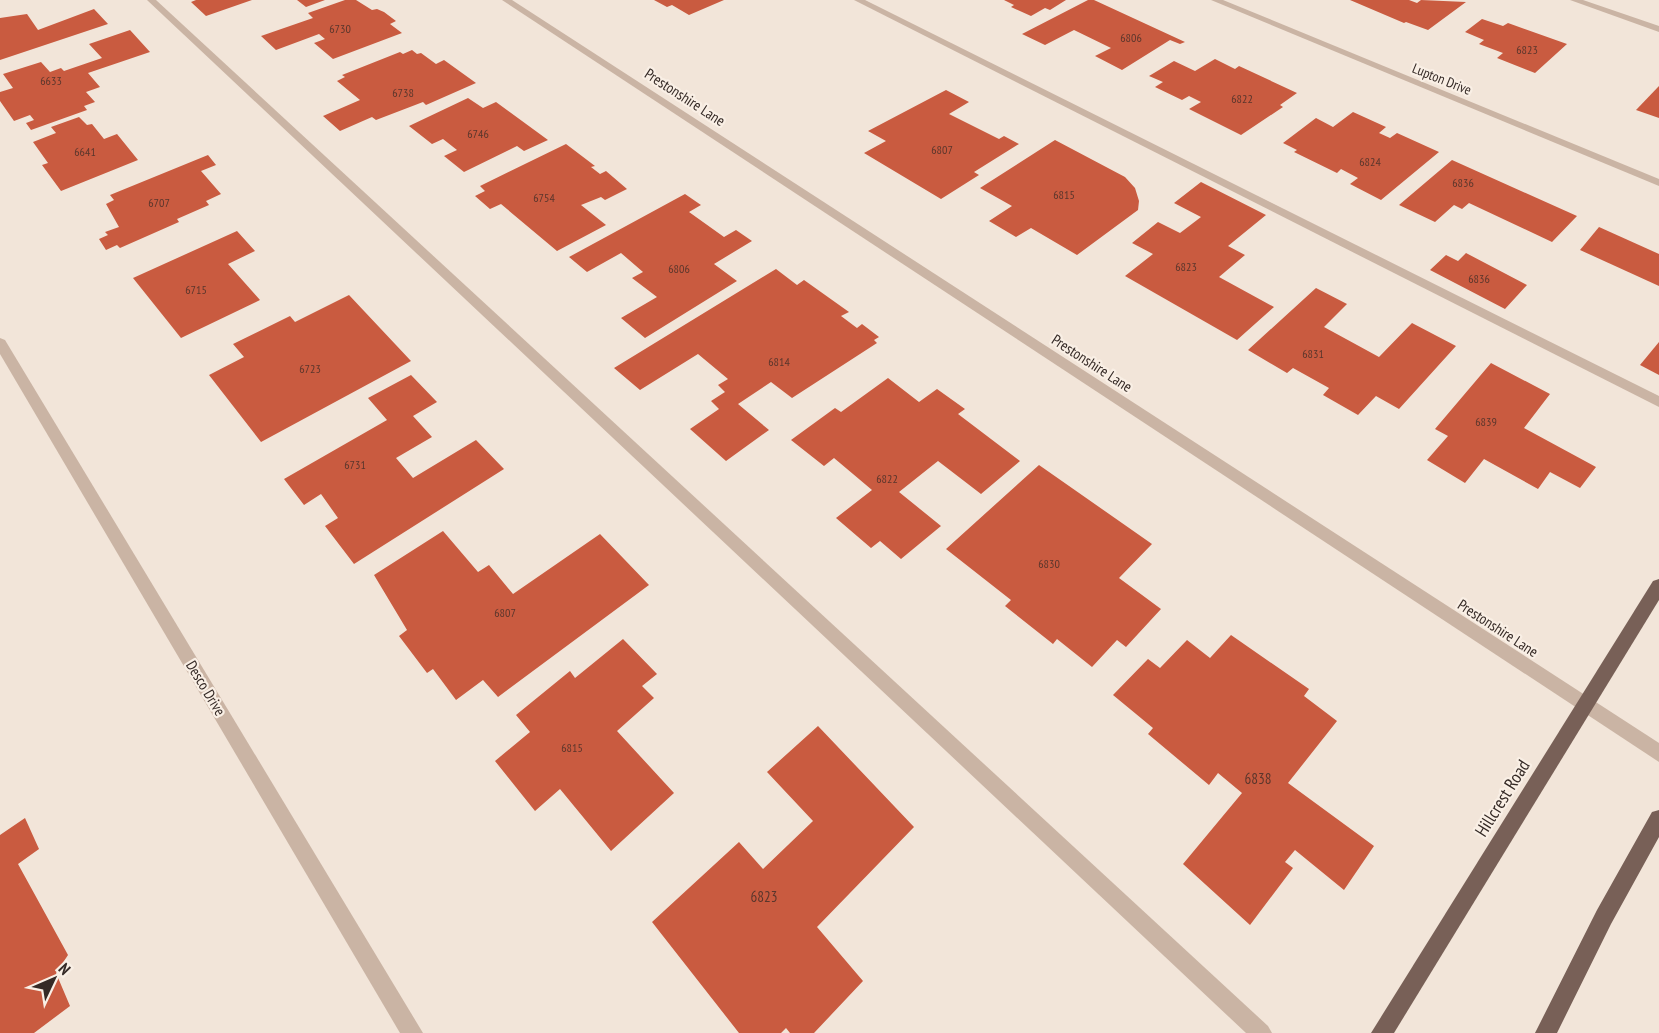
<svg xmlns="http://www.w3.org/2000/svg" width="1659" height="1033" viewBox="0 0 1659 1033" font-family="'PT Sans Narrow',sans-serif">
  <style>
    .building { fill: #c95b40 }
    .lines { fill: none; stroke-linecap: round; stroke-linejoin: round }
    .minor { fill: #cab4a4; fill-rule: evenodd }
    .major { fill: #786057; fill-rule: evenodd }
    .labels { text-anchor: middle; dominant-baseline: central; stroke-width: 4.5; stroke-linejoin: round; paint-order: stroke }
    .number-label { font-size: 12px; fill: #5a362c }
    .far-street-label { font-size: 14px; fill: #352a26; stroke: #f9efe5 }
    .street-label { font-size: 15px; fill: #352a26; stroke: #f9efe5 }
    .near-number-label { font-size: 15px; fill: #5a362c }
    .near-street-label { font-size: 18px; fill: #352a26; stroke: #f9efe5 }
  </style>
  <rect width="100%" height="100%" fill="#f2e5d9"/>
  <g class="building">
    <path d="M 196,0 L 252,0 L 206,16 L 191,2 Z"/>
    <path d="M 297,0 L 325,0 L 306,7 Z"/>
    <path d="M 345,0 L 356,0 L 372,10 L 377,9 L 384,12 L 396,21 L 390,24 L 402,33 L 333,59 L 314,43 L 325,39 L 319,34 L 276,50 L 261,36 L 313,18 L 308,13 Z"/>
    <path d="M 654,0 L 724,0 L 689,15 L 672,5 L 667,7 Z"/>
    <path d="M 1004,0 L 1066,0 L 1050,10 L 1045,8 L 1031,16 L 1011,7 L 1014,5 Z"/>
    <path d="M 1088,0 L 1094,0 L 1185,42 L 1180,44 L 1170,40 L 1122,70 L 1095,56 L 1111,48 L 1074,30 L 1045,45 L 1022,34 Z"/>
    <path d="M 1350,0 L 1409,0 L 1417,3 L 1421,0 L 1466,2 L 1428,30 L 1406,22 L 1404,23 Z"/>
    <path d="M 94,9 L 108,24 L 0,60 L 0,18 L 27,14 L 38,30 Z"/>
    <path d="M 1482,19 L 1503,26 L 1508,23 L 1567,44 L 1535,73 L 1497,58 L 1503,53 L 1479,44 L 1484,40 L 1465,32 Z"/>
    <path d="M 130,30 L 150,52 L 88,73 L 100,87 L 86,92 L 95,102 L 84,106 L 87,110 L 31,130 L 26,123 L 34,120 L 30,115 L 14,121 L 0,101 L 0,92 L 13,88 L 3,74 L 41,62 L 50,72 L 61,68 L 64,71 L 102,58 L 89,44 Z"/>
    <path d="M 412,50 L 417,54 L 421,53 L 436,64 L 444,60 L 476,83 L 426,105 L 423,102 L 376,120 L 372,117 L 340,131 L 323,116 L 360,100 L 337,81 L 345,77 L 342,75 L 400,52 L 403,54 Z"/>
    <path d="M 1215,59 L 1235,69 L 1239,66 L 1297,93 L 1280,105 L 1283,107 L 1241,135 L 1189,109 L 1201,102 L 1189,96 L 1182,100 L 1155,87 L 1163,82 L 1149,76 L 1174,61 L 1195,71 Z"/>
    <path d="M 1659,86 L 1659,118 L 1636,110 Z"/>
    <path d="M 946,90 L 969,102 L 949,114 L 999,139 L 1004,136 L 1019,144 L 974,172 L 979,175 L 941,199 L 864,153 L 886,141 L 868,131 Z"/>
    <path d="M 468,98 L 483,108 L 496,102 L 548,140 L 524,151 L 517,146 L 464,172 L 444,156 L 457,150 L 443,139 L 432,144 L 409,126 Z"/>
    <path d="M 1353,112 L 1386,127 L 1379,133 L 1390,138 L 1397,133 L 1439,152 L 1381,200 L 1350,184 L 1358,178 L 1341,169 L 1337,173 L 1294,152 L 1297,150 L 1283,143 L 1316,118 L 1333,127 Z"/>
    <path d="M 79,117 L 87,125 L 92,124 L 104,139 L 117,134 L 138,160 L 61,191 L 42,165 L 48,163 L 33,142 L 56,133 L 51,127 Z"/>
    <path d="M 1055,140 L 1125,177 L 1135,188 L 1139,201 L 1138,210 L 1077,255 L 1031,228 L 1016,237 L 989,221 L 1012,206 L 980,188 Z"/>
    <path d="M 566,144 L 595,166 L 591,167 L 600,174 L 606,171 L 627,189 L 605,200 L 601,197 L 581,205 L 606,225 L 557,251 L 501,204 L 490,209 L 475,196 L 485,191 L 480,186 Z"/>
    <path d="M 208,155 L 216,165 L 201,171 L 221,194 L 206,201 L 209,205 L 177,219 L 179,222 L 120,248 L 117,245 L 106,250 L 99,239 L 108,235 L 105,232 L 119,227 L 106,204 L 114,200 L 110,195 Z"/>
    <path d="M 1452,160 L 1577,216 L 1552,242 L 1469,203 L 1462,209 L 1454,205 L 1435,222 L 1399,205 Z"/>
    <path d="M 1201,182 L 1266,215 L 1228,246 L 1245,255 L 1219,277 L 1274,307 L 1237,340 L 1125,276 L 1153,254 L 1132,243 L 1158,222 L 1180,233 L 1201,217 L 1174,203 Z"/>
    <path d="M 685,194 L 701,205 L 689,212 L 724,237 L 736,230 L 752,241 L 714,264 L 737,281 L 645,338 L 621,318 L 657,297 L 632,278 L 643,272 L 621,253 L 587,272 L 569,257 Z"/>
    <path d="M 1599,227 L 1659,254 L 1659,286 L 1580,250 Z"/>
    <path d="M 237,231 L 255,251 L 228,264 L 260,300 L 181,338 L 133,278 Z"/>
    <path d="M 1466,253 L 1527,285 L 1505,309 L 1430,270 L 1446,255 L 1458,261 Z"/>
    <path d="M 776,269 L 797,285 L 804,280 L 849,312 L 841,316 L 857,328 L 862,324 L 879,337 L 874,340 L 877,343 L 792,398 L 771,382 L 738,404 L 769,430 L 726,461 L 690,429 L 719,409 L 711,401 L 725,392 L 718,385 L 728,379 L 698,354 L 640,390 L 614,368 Z"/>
    <path d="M 1316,288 L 1347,304 L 1324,327 L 1379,357 L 1412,323 L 1456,346 L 1399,409 L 1376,396 L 1358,415 L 1323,395 L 1329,388 L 1293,368 L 1287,373 L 1248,350 Z"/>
    <path d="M 349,295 L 411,361 L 261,442 L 209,375 L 244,357 L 233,344 L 290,316 L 295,322 Z"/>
    <path d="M 1659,342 L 1659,375 L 1640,365 Z"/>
    <path d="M 1491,363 L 1550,394 L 1524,428 L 1596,467 L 1580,488 L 1550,472 L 1538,489 L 1484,459 L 1465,483 L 1427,460 L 1448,436 L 1435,429 Z"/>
    <path d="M 411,375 L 437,402 L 413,416 L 432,437 L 396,458 L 413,478 L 476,440 L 504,469 L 354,564 L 325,526 L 338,518 L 321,494 L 304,505 L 284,479 L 387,420 L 368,398 Z"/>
    <path d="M 888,378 L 919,402 L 937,389 L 965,409 L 958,414 L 1020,461 L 981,494 L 938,461 L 899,492 L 941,526 L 901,559 L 880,541 L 871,548 L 836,518 L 872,490 L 834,458 L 824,466 L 791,440 L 835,408 L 841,412 Z"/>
    <path d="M 1039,465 L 1152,544 L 1119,578 L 1161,609 L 1126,647 L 1117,640 L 1092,667 L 1057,639 L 1053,644 L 1005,606 L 1011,600 L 946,549 Z"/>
    <path d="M 443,531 L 478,572 L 489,565 L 513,594 L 600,534 L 649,585 L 498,697 L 483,680 L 456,700 L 433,669 L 427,673 L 399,636 L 407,630 L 374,575 Z"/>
    <path d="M 1231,635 L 1309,689 L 1304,696 L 1337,721 L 1288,783 L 1374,846 L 1344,890 L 1295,850 L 1285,862 L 1293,868 L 1250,925 L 1183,864 L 1242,793 L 1218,773 L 1209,785 L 1148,734 L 1153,728 L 1113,695 L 1148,659 L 1160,668 L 1187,640 L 1210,658 Z"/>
    <path d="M 623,639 L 657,674 L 642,686 L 654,698 L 617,731 L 674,793 L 611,851 L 560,789 L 535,811 L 495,761 L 530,732 L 516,715 L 570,671 L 575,678 Z"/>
    <path d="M 818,726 L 914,827 L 817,927 L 863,981 L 814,1033 L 790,1033 L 786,1028 L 781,1033 L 739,1033 L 652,922 L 739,842 L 763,869 L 813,821 L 767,772 Z"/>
    <path d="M 25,818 L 39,849 L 18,864 L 68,955 L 56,973 L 70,1006 L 34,1033 L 0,1033 L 0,835 Z"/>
  </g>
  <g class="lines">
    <g class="minor">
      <path d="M 147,0 L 156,0 L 1268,1026 L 1272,1033 L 1246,1033 Z"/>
      <path d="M 502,0 L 512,0 L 1659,743 L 1659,762 Z"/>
      <path d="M 854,0 L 865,0 L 1659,396 L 1659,407 Z"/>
      <path d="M 1211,0 L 1223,0 L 1659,179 L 1659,186 Z"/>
      <path d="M 1570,0 L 1583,0 L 1659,26 L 1659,32 Z"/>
      <path d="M 0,338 L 5,340 L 423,1033 L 400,1033 L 0,354 Z"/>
    </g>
    <g class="major">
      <path d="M 1659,579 L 1659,600 L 1394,1033 L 1371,1033 L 1653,581 Z"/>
      <path d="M 1659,810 L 1659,837 L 1611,924 L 1557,1033 L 1535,1033 L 1597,910 L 1652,812 Z"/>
    </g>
  </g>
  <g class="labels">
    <g class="number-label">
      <text x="340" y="28">6730</text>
      <text x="1131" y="37">6806</text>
      <text x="1527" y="49">6823</text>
      <text x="51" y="80">6633</text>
      <text x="403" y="92">6738</text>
      <text x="1242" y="98">6822</text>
      <text x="478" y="133">6746</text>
      <text x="942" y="149">6807</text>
      <text x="85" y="151">6641</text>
      <text x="1370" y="161">6824</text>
      <text x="1463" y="182">6836</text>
      <text x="1064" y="194">6815</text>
      <text x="544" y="197">6754</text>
      <text x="159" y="202">6707</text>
      <text x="1186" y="266">6823</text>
      <text x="679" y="268">6806</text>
      <text x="1479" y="278">6836</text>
      <text x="196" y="289">6715</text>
      <text x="1313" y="353">6831</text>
      <text x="779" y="361">6814</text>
      <text x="310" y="368">6723</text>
      <text x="1486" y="421">6839</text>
      <text x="355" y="464">6731</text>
      <text x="887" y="478">6822</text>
      <text x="1049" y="563">6830</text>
      <text x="505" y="612">6807</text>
      <text x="572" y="747">6815</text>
    </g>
    <g class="far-street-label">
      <text transform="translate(1442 79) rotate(22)">Lupton Drive</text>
    </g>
    <g class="street-label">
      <text transform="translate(685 97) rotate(33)">Prestonshire Lane</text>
      <text transform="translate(1092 363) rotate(33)">Prestonshire Lane</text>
      <text transform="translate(1498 628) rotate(33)">Prestonshire Lane</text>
      <text transform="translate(206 688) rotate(59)">Desco Drive</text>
    </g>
    <g class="near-number-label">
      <text x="1258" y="778">6838</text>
      <text x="764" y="896">6823</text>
    </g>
    <g class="near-street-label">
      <text transform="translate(1502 798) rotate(-58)">Hillcrest Road</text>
    </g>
  </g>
  <g transform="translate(54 979) rotate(46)" stroke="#f9efe5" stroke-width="4.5" paint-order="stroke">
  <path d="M0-4.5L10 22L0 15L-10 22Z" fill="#352a26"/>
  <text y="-9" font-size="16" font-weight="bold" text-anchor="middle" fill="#352a26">N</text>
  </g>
</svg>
